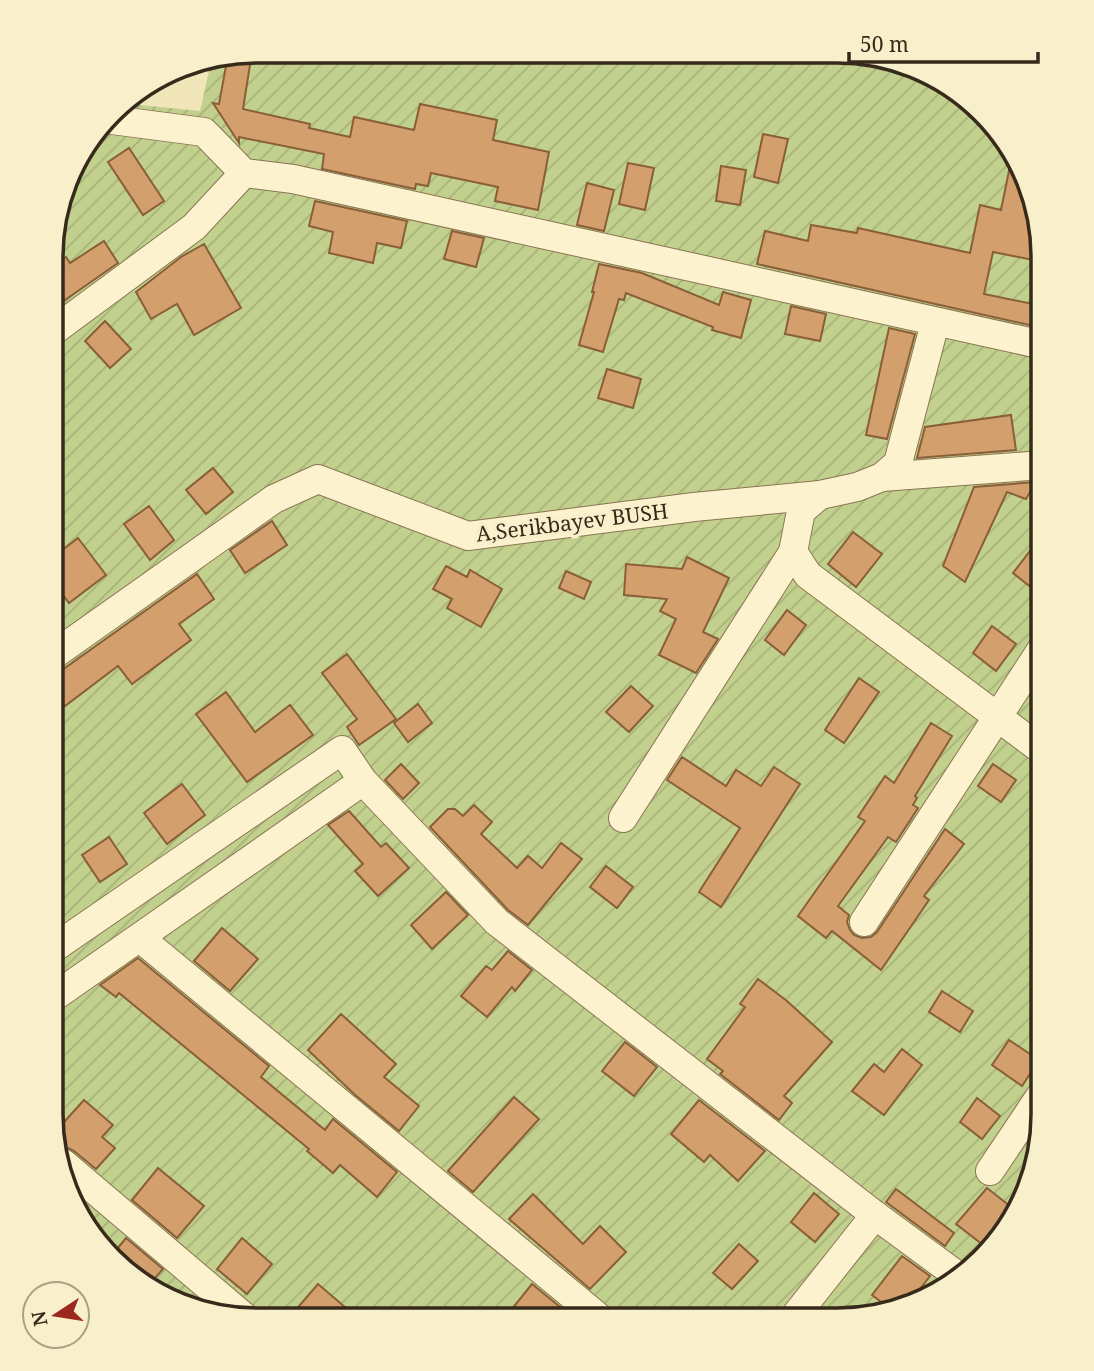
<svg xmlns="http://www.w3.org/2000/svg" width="1094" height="1371" viewBox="0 0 1094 1371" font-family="'Noto Serif',serif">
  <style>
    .garden { fill: url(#garden-furrows) }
    .building { fill: #d3a06d; stroke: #8a5f37; stroke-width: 2 }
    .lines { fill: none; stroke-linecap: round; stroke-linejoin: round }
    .minor-casing { stroke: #897553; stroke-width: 30 }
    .minor { stroke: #fcf2ce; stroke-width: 28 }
    .labels { text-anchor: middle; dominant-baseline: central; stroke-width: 7; stroke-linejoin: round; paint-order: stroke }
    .street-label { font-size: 21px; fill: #372a1a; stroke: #f8efcb }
    .rim { fill: none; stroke: #372a1a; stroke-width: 3.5 }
  </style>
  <defs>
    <pattern id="garden-furrows" width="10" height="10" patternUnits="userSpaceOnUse" patternTransform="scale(1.75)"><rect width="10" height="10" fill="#c2d08e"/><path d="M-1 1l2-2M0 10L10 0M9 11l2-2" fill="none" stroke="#a7b37a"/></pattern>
  </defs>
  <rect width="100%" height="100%" fill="#f1e5ba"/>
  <path class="garden" d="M 257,51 L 865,53 L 952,86 L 1016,154 L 1043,256 L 1043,1128 L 1009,1228 L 940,1293 L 850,1320 L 243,1320 L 143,1286 L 78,1217 L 51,1115 L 53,229 L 78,154 L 120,103 L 200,111 L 212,58 Z"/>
  <g class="building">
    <path d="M 252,52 L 243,109 L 310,124 L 309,128 L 350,137 L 354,117 L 414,130 L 420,104 L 497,120 L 493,140 L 549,152 L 538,210 L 495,201 L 498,187 L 431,173 L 428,186 L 416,184 L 415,189 L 322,169 L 324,154 L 239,137 L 239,143 L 213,103 L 219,104 L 228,55 Z"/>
    <path d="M 763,134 L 788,139 L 778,183 L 754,177 Z"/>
    <path d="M 129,148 L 164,201 L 143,215 L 108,162 Z"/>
    <path d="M 1013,151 L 1016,154 L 1043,262 L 993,252 L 984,294 L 1043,306 L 1043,328 L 757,264 L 765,231 L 808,241 L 811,225 L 857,233 L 858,228 L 970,253 L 980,205 L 1001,210 Z"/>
    <path d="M 628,163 L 654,168 L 645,210 L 619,204 Z"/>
    <path d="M 721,166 L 746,170 L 740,205 L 716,201 Z"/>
    <path d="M 587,183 L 614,190 L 604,231 L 577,225 Z"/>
    <path d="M 315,201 L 407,221 L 401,248 L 377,243 L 373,263 L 329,253 L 333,232 L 309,226 Z"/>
    <path d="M 452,231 L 484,238 L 476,267 L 444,259 Z"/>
    <path d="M 104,241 L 118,263 L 52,309 L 52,265 L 66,257 L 70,263 Z"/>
    <path d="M 204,244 L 241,308 L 194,335 L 177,304 L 151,319 L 136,292 L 181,257 Z"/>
    <path d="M 599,264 L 642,273 L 719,305 L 723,292 L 751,300 L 741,338 L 712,330 L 713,327 L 626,293 L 624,300 L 619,299 L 603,352 L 579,345 L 594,292 L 592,292 Z"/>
    <path d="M 791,306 L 826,314 L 820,341 L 785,334 Z"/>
    <path d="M 105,321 L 131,349 L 110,368 L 85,341 Z"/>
    <path d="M 889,328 L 915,334 L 887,439 L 866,435 Z"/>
    <path d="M 607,369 L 641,379 L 633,408 L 598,398 Z"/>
    <path d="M 1011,415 L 1016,450 L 917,458 L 925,427 Z"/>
    <path d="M 213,468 L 233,492 L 206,514 L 186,490 Z"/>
    <path d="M 1036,482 L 1026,499 L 1007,492 L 965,582 L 943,566 L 974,487 Z"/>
    <path d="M 149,506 L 174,540 L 150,560 L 124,524 Z"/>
    <path d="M 272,521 L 287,545 L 245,573 L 230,550 Z"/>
    <path d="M 853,532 L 882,554 L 856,587 L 828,564 Z"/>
    <path d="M 1043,534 L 1043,597 L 1013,573 Z"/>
    <path d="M 78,538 L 106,575 L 69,603 L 52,580 L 52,558 Z"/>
    <path d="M 687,557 L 729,578 L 703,632 L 718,639 L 696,673 L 659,655 L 676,619 L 660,611 L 667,599 L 624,595 L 626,564 L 682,569 Z"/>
    <path d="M 446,566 L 467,577 L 470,570 L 502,589 L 481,627 L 447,608 L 452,599 L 433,589 Z"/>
    <path d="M 566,571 L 591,582 L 584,599 L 559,588 Z"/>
    <path d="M 197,574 L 214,599 L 179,624 L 191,640 L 132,684 L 118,666 L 65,706 L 52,688 L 52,672 L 62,670 Z"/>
    <path d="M 787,610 L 806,625 L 784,655 L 765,640 Z"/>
    <path d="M 992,626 L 1016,644 L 996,671 L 973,653 Z"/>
    <path d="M 347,654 L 396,719 L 359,745 L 347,727 L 357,719 L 322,673 Z"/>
    <path d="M 859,678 L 879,692 L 844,743 L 825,730 Z"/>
    <path d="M 631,686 L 653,706 L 629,732 L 606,712 Z"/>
    <path d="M 226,692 L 255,732 L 290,705 L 313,735 L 247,782 L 196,714 Z"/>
    <path d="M 418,704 L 432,723 L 408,742 L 394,723 Z"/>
    <path d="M 931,723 L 952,736 L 915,796 L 917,798 L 913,805 L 918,808 L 896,842 L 888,837 L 838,906 L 849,915 L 847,922 L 850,930 L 854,935 L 862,938 L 871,937 L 877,932 L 945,829 L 964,844 L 924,896 L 929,900 L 881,970 L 832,931 L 826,938 L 798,916 L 865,821 L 858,817 L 885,776 L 894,783 Z"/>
    <path d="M 682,757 L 726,786 L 736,770 L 761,786 L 774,767 L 800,784 L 721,907 L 699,892 L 740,828 L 667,780 Z"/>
    <path d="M 401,764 L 419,783 L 403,799 L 385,780 Z"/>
    <path d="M 993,764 L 1016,780 L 1001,802 L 978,786 Z"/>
    <path d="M 182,784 L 205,815 L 167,844 L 144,813 Z"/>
    <path d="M 474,805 L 492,822 L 481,834 L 517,868 L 528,856 L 542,868 L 561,843 L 582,859 L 528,925 L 508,910 L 430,827 L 448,809 L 455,809 L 463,816 Z"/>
    <path d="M 349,811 L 381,847 L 386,843 L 409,868 L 378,896 L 355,871 L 363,864 L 328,825 Z"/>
    <path d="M 109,837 L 127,864 L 100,882 L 82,855 Z"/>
    <path d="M 606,866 L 633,887 L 617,908 L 590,887 Z"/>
    <path d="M 446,892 L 468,915 L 432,949 L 411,925 Z"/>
    <path d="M 222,928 L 258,959 L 230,991 L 194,961 Z"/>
    <path d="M 508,951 L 532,970 L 515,991 L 512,987 L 487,1017 L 461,996 L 486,966 L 492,970 Z"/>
    <path d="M 138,958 L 269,1066 L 261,1077 L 325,1130 L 333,1119 L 397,1172 L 377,1197 L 340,1165 L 333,1173 L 307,1151 L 309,1149 L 119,993 L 116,997 L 100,985 Z"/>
    <path d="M 758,979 L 787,1001 L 832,1042 L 784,1096 L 792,1103 L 779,1120 L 720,1074 L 723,1071 L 707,1059 L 745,1007 L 740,1004 Z"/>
    <path d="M 942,991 L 973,1011 L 960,1032 L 929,1012 Z"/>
    <path d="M 341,1014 L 396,1064 L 384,1077 L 419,1106 L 399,1131 L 354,1094 L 308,1050 Z"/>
    <path d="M 1009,1040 L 1039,1060 L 1022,1086 L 992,1065 Z"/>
    <path d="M 625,1042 L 657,1067 L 634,1096 L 602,1071 Z"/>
    <path d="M 902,1049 L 922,1065 L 884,1115 L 852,1091 L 874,1064 L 884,1072 Z"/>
    <path d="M 514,1097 L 539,1119 L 473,1192 L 448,1171 Z"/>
    <path d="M 977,1098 L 1000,1116 L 982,1139 L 960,1122 Z"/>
    <path d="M 84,1100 L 113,1125 L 102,1137 L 115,1148 L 96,1169 L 74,1151 L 68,1148 L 60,1148 L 55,1132 Z"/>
    <path d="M 699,1100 L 765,1151 L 738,1181 L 710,1155 L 704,1162 L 671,1134 Z"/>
    <path d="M 158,1168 L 204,1206 L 177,1238 L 132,1200 Z"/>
    <path d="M 987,1188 L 1015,1210 L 1009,1228 L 987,1248 L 956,1224 Z"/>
    <path d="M 896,1189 L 954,1233 L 945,1246 L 886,1202 Z"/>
    <path d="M 814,1193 L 839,1214 L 815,1242 L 791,1222 Z"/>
    <path d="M 533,1194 L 583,1244 L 600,1226 L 626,1252 L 590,1289 L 509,1219 Z"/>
    <path d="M 126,1238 L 163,1269 L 147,1287 L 143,1286 L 113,1254 Z"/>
    <path d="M 242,1238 L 272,1264 L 247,1294 L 217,1269 Z"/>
    <path d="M 739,1244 L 758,1261 L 732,1289 L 713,1273 Z"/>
    <path d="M 902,1256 L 930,1276 L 910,1302 L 889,1308 L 872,1295 Z"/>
    <path d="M 318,1284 L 360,1320 L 287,1320 Z"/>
    <path d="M 532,1284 L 576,1320 L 503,1320 Z"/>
  </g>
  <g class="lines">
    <g class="minor-casing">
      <g id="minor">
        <path d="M 109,117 L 112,120 L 204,132 L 244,173 L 293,179 L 1043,345"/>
        <path d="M 935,323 L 898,463 L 882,477 L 857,487 L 820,495 L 801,511 L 793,552 L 808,575 L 1043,751"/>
        <path d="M 52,332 L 194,227 L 244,173"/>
        <path d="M 882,477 L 1043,465"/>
        <path d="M 52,656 L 274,499 L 318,479 L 468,536 L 694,507 L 820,495"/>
        <path d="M 623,818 L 793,552"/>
        <path d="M 864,922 L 1043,647"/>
        <path d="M 140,938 L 602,1320"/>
        <path d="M 51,950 L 342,750 L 363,781 L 497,922 L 875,1215 L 958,1276"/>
        <path d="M 51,999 L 363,781"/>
        <path d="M 64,1164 L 248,1320"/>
        <path d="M 990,1171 L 1043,1092"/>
        <path d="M 792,1320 L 875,1215"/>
      </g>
    </g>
    <use href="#minor" class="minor"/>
  </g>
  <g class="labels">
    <g class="street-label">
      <text transform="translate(572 522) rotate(-7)">A,Serikbayev BUSH</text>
    </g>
  </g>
  <path d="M0 0H1094V1371H0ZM257 63H837A194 194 0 0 1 1031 257V1114A194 194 0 0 1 837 1308H257A194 194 0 0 1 63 1114V257A194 194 0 0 1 257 63Z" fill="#f8efcb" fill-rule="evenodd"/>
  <path class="rim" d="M257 63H837A194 194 0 0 1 1031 257V1114A194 194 0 0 1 837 1308H257A194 194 0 0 1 63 1114V257A194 194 0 0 1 257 63Z"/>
  <g transform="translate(56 1315) rotate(258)"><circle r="33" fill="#f8efcb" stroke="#aba084" stroke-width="2"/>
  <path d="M0-5L12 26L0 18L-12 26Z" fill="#9d281f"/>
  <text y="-10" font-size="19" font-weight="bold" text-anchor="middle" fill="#372a1a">N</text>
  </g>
  <path d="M849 52v10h189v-10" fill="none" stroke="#372a1a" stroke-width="3.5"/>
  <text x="860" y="52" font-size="21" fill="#372a1a" stroke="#f8efcb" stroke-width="5" paint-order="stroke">50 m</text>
</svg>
